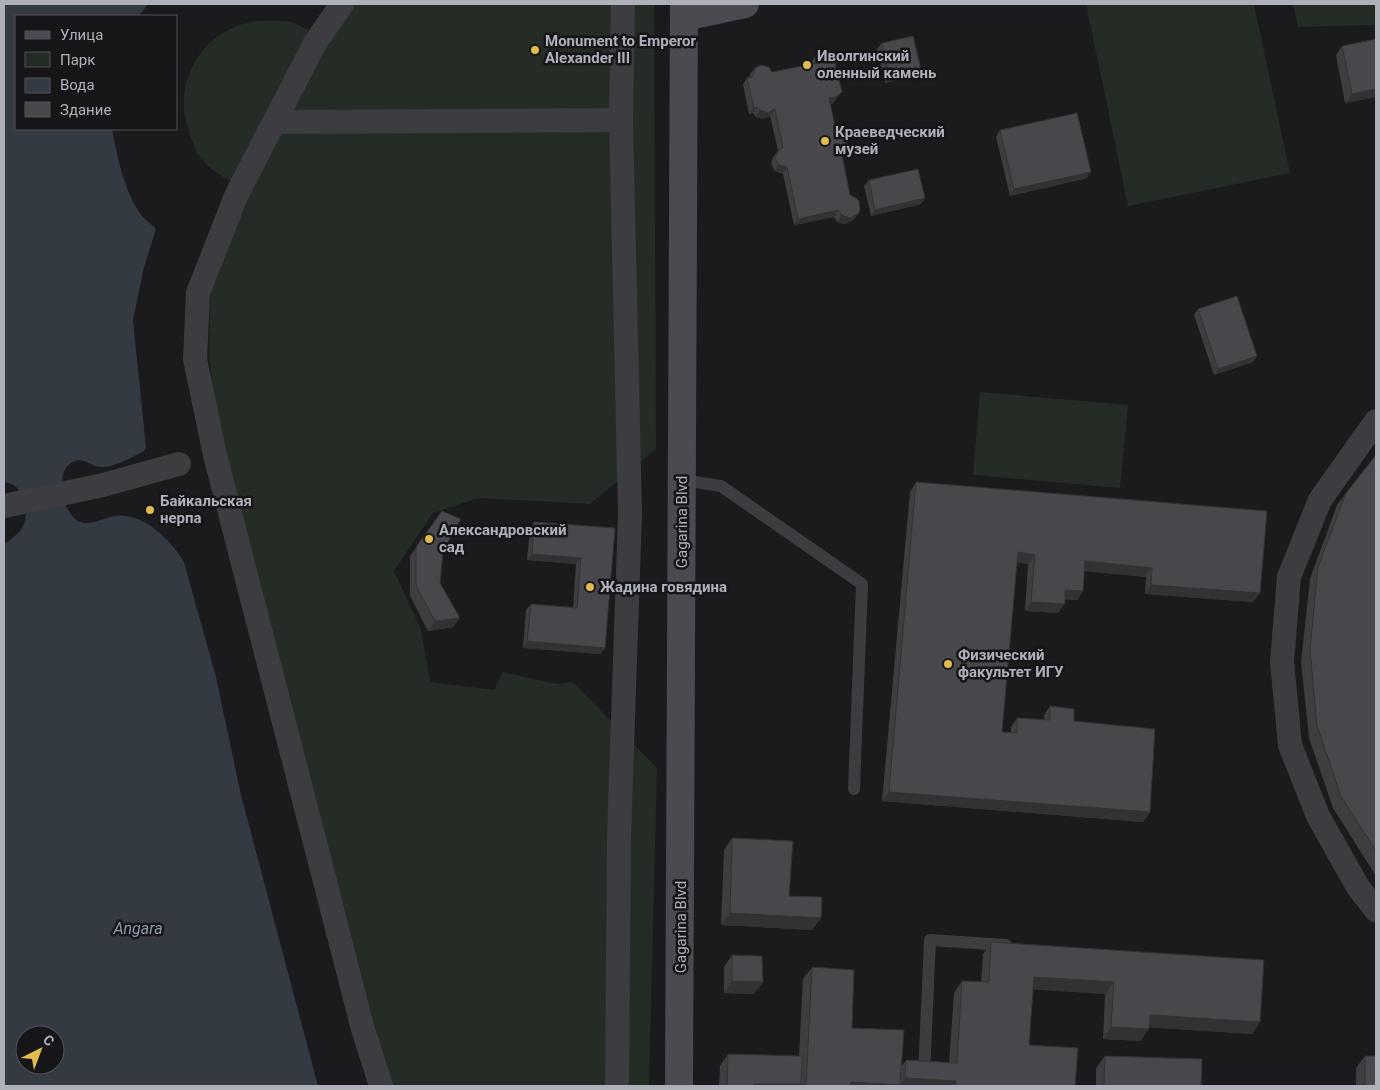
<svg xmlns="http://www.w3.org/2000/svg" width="1380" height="1090" viewBox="0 0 1380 1090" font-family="Roboto,sans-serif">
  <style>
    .green { fill: #252c26 }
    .water { fill: #333a41; fill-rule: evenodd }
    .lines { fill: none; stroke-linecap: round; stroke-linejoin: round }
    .lane { stroke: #3c3c41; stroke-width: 12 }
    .street { stroke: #3c3c41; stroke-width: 24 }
    .secondary { stroke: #4a4b51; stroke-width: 28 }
    .wall { fill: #3e3e41 }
    .shaded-wall { fill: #323235 }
    .building { fill: #48484c; stroke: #323235 }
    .poi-dot { fill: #e0bc4f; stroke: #161517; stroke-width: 2 }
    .labels { text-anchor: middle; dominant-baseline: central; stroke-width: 5; stroke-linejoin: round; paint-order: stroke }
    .poi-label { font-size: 15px; font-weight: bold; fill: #aeb1ba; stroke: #161517; text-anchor: start }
    .street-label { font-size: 15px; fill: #aeb1ba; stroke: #161517 }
    .water-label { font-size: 16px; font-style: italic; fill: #8a9bb1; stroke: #161517 }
  </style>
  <rect width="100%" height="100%" fill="#1b1a1c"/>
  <g class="green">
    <path d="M 327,4 L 654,4 L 656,449 L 590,504 L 479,498 L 433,513 L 394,571 L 421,629 L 430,682 L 495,690 L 502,672 L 557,684 L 573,682 L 657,768 L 649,1086 L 391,1086 L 388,1076 L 346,914 L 307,779 L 221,438 L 209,358 L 210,280 L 250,191 C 232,182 212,173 200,157 C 195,150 192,140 189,132 C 168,75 213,16 273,21 C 279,21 287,21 292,22 C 298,24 304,28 309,31 Z"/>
    <path d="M 1086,4 L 1254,4 L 1290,173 L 1128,206 Z"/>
    <path d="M 1293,4 L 1376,4 L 1376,25 L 1298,27 Z"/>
    <path d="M 980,392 L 1128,405 L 1120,488 L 973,475 Z"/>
  </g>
  <path class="water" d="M 4,4 L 148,4 L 139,16 L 16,16 L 16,129 L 112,129 C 117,156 124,190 140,213 C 144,220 151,223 156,229 L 144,267 L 133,320 L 146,448 L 144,451 C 132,457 116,467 102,467 C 91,468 85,456 73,462 C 54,470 62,512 78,521 C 89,527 103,518 115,516 C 143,512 171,540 184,562 L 216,677 L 241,795 L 318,1086 L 4,1086 L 4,544 C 12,539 20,533 24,524 C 28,516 23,496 18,489 C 14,484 9,483 4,482 ZM 25,1035 L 55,1035 L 55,1065 L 25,1065 Z"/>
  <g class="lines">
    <g class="lane">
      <path d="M 682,480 L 721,486 L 862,584 L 854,789"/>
      <path d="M 924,1074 L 930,940 L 1006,945"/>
    </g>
    <g class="street">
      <path d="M 342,4 L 315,43 L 236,196 L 198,293 L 195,359 L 215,455 L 363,1029 L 381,1086"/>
      <path d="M 275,122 L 621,120"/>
      <path d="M 1376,421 L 1320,500 L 1289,577 L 1282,662 L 1290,745 L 1318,816 L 1358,887 L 1376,910"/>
      <path d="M 4,506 L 103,485 L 179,464"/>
      <path d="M 617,1086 L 619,837 L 630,514 L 621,120 L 623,4"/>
    </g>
    <g class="secondary">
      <path d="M 684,17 L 745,4"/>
      <path d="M 679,1086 L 684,4"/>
    </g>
  </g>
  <g class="wall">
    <path d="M 882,43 L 917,75 L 885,83 L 877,49 Z"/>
    <path d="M 1342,46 L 1376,97 L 1345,103 L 1336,55 Z"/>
    <path d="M 818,52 L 837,98 L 832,104 L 830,104 L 850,195 L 858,214 L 853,220 L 845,224 L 837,222 L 834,217 L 794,225 L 783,174 L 775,171 L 771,164 L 773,157 L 778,151 L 770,116 L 763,119 L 756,117 L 753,113 L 749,114 L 743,84 L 747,78 L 749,77 L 750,74 L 755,68 L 772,72 L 812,64 L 812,61 Z"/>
    <path d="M 1000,130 L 1087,178 L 1010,196 L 996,137 Z"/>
    <path d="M 869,180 L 925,198 L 921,204 L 871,216 L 864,186 Z"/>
    <path d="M 1198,309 L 1257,356 L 1253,362 L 1214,375 L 1194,315 Z"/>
    <path d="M 1376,455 L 1376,876 L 1333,808 L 1309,738 L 1301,662 L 1310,579 L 1337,505 L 1346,493 Z"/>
    <path d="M 916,482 L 1253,602 L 1145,594 L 1146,577 L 1084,571 L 1083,591 L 1077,600 L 1065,599 L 1058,613 L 1025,611 L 1028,564 L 1017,562 L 1002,732 L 1011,732 L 1011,727 L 1017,718 L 1044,720 L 1044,715 L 1050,706 L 1074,721 L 1150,812 L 1143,822 L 882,801 L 910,492 Z"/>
    <path d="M 442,511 L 443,551 L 440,583 L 453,627 L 428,631 L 410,596 L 410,556 Z"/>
    <path d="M 534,522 L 615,528 L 605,648 L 600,654 L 523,648 L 526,610 L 531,604 L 573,607 L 576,564 L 527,560 L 530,528 Z"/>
    <path d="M 732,838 L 789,896 L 821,918 L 812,930 L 721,925 L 724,850 Z"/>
    <path d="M 991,942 L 1260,1022 L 1252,1034 L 1149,1027 L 1149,1029 L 1140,1041 L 1103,1039 L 1105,994 L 1033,989 L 1029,1045 L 1075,1086 L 719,1086 L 720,1066 L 728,1054 L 799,1056 L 803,979 L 812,967 L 852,1028 L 901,1067 L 906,1060 L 949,1063 L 954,993 L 962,981 L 981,982 L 983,954 Z"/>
    <path d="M 732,955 L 763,982 L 754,994 L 724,993 L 724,967 Z"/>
    <path d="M 1105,1056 L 1201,1086 L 1096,1086 L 1096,1068 Z"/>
    <path d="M 1365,1056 L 1376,1086 L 1356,1086 L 1356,1068 Z"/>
  </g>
  <g class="shaded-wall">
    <path d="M 921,69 L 917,75 L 885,83 L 889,76 Z"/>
    <path d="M 1376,89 L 1376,97 L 1345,103 L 1352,94 Z"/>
    <path d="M 842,92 L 832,104 L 825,104 L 829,98 Z"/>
    <path d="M 757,107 L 753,113 L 749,114 L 754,108 Z"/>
    <path d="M 775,109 L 770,116 L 763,119 L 756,117 L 760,110 Z"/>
    <path d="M 779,165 L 787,167 L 783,174 L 775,171 Z"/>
    <path d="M 1091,172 L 1087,178 L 1010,196 L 1014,189 Z"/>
    <path d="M 925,198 L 921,204 L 871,216 L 875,210 Z"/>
    <path d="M 838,210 L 834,217 L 794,225 L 798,219 Z"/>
    <path d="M 858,214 L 853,220 L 845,224 L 837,222 L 842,215 Z"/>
    <path d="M 1257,356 L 1253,362 L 1214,375 L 1218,369 Z"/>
    <path d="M 1018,552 L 1035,555 L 1028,564 L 1012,562 Z"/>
    <path d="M 532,554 L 581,558 L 576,564 L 527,560 Z"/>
    <path d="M 1085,561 L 1152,568 L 1146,577 L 1078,570 Z"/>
    <path d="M 1151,585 L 1260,593 L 1253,602 L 1145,594 Z"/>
    <path d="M 1065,590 L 1083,591 L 1077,600 L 1059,599 Z"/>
    <path d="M 1031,602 L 1065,604 L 1058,613 L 1025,611 Z"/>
    <path d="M 460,618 L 453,627 L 428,631 L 435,621 Z"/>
    <path d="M 527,641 L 605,648 L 600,654 L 523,648 Z"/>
    <path d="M 889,792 L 1150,812 L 1143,822 L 882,801 Z"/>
    <path d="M 730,913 L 821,918 L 812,930 L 721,925 Z"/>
    <path d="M 1034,977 L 1114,982 L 1105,994 L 1025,989 Z"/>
    <path d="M 732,981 L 763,982 L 754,994 L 724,993 Z"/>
    <path d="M 1150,1015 L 1260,1022 L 1252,1034 L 1141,1027 Z"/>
    <path d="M 1111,1027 L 1149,1029 L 1140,1041 L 1103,1039 Z"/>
    <path d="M 905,1078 L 956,1081 L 953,1086 L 899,1086 Z"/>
    <path d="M 851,1082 L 900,1085 L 899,1086 L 848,1086 Z"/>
    <path d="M 754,1084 L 801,1084 L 800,1086 L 753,1086 Z"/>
  </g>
  <g class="building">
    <path d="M 913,36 L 921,69 L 889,76 L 882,43 Z"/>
    <path d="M 1376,39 L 1376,89 L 1352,94 L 1342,46 Z"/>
    <path d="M 828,49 L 833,54 L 842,92 L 836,97 L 829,98 L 837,135 L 844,138 L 847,141 L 847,149 L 842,155 L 850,195 L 856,198 L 859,201 L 860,210 L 858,214 L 850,218 L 842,215 L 838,210 L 798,219 L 787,167 L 779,165 L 775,158 L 778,151 L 783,147 L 775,109 L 768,113 L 760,110 L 757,107 L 754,108 L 747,78 L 752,77 L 755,68 L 761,65 L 769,67 L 772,72 L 817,63 L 816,55 L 818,52 L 821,50 Z"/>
    <path d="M 1077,113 L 1091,172 L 1014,189 L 1000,130 Z"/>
    <path d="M 918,169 L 925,198 L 875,210 L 869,180 Z"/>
    <path d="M 1237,296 L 1257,356 L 1218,369 L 1198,309 Z"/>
    <path d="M 1376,455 L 1376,851 L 1341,796 L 1317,726 L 1310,650 L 1318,567 L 1346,493 Z"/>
    <path d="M 916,482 L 1267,511 L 1260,593 L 1151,585 L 1152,568 L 1085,561 L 1083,591 L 1065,590 L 1065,604 L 1031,602 L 1035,555 L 1018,552 L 1002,732 L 1017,733 L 1017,718 L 1050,720 L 1050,706 L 1074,709 L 1074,721 L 1155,729 L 1150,812 L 889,792 Z"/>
    <path d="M 442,511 L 461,519 L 443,551 L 440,583 L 460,618 L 435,621 L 416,586 L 416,547 Z"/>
    <path d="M 534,522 L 615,528 L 605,648 L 527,641 L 531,604 L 577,608 L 581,558 L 532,554 Z"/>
    <path d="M 732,838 L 793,841 L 789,896 L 822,897 L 821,918 L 730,913 Z"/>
    <path d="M 991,942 L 1264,960 L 1260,1022 L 1150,1015 L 1149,1029 L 1111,1027 L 1114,982 L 1034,977 L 1029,1045 L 1078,1048 L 1075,1086 L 956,1086 L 956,1081 L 905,1078 L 906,1060 L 957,1063 L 962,981 L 989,982 Z"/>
    <path d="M 732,955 L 762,956 L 763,982 L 732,981 Z"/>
    <path d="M 812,967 L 854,970 L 852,1028 L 904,1030 L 900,1085 L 851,1082 L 850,1086 L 806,1086 Z"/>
    <path d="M 728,1054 L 802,1056 L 801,1084 L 754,1084 L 754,1086 L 727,1086 Z"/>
    <path d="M 1105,1056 L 1202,1059 L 1201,1086 L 1104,1086 Z"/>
    <rect x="1365" y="1056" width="11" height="30"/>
  </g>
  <g class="poi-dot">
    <circle cx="535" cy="50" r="5"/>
    <circle cx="807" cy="65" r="5"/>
    <circle cx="825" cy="141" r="5"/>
    <circle cx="150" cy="510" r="5"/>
    <circle cx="429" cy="539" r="5"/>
    <circle cx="590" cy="587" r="5"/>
    <circle cx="948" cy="664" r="5"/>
  </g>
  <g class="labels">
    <g class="poi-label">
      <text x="545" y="41">Monument to Emperor<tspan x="545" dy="17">Alexander III</tspan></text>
      <text x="817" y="56">Иволгинский<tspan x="817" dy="17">оленный камень</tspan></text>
      <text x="835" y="132">Краеведческий<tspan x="835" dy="17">музей</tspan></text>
      <text x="160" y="501">Байкальская<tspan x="160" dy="17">нерпа</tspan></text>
      <text x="439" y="530">Александровский<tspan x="439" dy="17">сад</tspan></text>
      <text x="600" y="587">Жадина говядина</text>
      <text x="958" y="655">Физический<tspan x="958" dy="17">факультет ИГУ</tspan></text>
    </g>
    <g class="street-label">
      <text transform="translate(682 522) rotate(-90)">Gagarina Blvd</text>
      <text transform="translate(681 927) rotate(-90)">Gagarina Blvd</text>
    </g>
    <g class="water-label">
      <text x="138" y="928">Angara</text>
    </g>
  </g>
  <rect width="1380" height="1090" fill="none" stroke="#aeb1ba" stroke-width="10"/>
  <rect x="15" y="15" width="162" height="115" fill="#161517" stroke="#535358"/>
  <rect x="25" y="31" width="25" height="8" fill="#4a4b51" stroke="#535358"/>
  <text x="60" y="40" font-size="15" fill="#aeb1ba">Улица</text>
  <rect x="25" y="52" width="25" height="15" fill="#252c26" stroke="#535358"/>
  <text x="60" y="65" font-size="15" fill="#aeb1ba">Парк</text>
  <rect x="25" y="78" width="25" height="15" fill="#333a41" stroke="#535358"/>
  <text x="60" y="90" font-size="15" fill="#aeb1ba">Вода</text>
  <rect x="25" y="102" width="25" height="15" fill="#48484c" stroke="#535358"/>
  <text x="60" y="115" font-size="15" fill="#aeb1ba">Здание</text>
  <g transform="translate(40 1050) rotate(42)"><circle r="24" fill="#161517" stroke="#535358"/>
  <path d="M0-4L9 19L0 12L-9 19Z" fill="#e0bc4f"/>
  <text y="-8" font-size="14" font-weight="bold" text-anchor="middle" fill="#aeb1ba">С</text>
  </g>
</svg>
